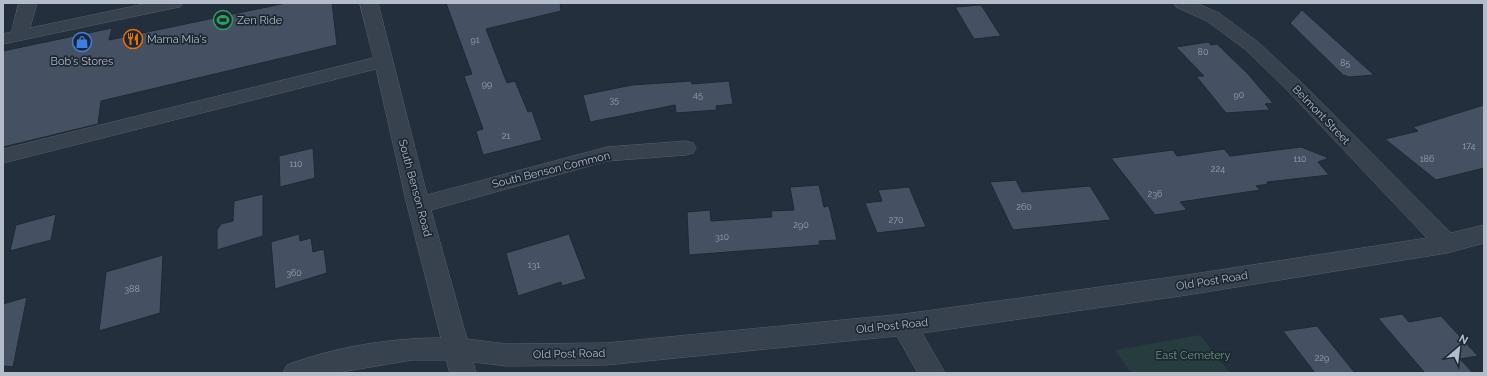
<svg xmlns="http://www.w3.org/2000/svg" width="1487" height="376" viewBox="0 0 1487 376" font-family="Raleway,sans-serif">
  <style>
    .green { fill: #263c3f }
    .building { fill: #455162; stroke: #1f2835 }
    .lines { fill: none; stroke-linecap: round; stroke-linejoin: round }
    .minor-casing { stroke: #565f6c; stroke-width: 1 }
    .minor { fill: #38414e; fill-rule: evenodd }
    .labels { text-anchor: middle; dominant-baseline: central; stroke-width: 3.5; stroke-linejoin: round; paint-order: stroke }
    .number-label { font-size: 9px; fill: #98a1af }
    .poi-label { font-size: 11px; fill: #b4bcc9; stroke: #1d2633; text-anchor: start }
    .street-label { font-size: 11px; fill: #b4bcc9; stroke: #1d2633 }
    .park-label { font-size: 11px; fill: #6b9a76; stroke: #1d2633 }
  </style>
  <rect width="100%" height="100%" fill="#242f3e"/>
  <path class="green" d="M 1200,335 L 1230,373 L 1131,373 L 1115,350 Z"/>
  <g class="building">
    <path d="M 286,3 L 332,3 L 337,45 L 101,101 L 98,124 L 3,147 L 3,51 L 112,28 L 109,40 Z"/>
    <path d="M 446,3 L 560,3 L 561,11 L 486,29 L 507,83 L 515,81 L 528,112 L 532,111 L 542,140 L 483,155 L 476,131 L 483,129 L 464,76 L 472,74 Z"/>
    <path d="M 981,5 L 1001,36 L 974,39 L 955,7 Z"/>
    <path d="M 1302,10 L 1374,75 L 1349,77 L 1343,75 L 1290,23 Z"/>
    <path d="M 1208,42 L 1211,45 L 1217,44 L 1247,73 L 1273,103 L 1265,104 L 1270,110 L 1226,113 L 1196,76 L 1204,76 L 1176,47 Z"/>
    <path d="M 691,81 L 692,84 L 729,81 L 733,104 L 716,106 L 717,110 L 676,113 L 675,105 L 590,122 L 583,95 L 632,85 Z"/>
    <path d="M 1484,105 L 1484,168 L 1436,180 L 1385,139 L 1418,131 L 1413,127 Z"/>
    <path d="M 1301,147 L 1329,158 L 1318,162 L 1329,175 L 1267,182 L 1268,184 L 1256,186 L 1260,190 L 1180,202 L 1187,210 L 1155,215 L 1111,158 L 1173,150 L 1177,156 L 1224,149 L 1230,156 Z"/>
    <path d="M 313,148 L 315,178 L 280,187 L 279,156 Z"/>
    <path d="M 1016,180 L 1022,192 L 1090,186 L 1111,220 L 1013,230 L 990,182 Z"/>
    <path d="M 819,185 L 824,207 L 829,206 L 837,240 L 819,241 L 820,245 L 689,255 L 687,212 L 710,210 L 711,221 L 772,217 L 771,211 L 794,210 L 790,187 Z"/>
    <path d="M 909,187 L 926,227 L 877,233 L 865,203 L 882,201 L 878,190 Z"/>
    <path d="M 263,194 L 263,236 L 217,250 L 217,230 L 221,224 L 233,221 L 234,201 Z"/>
    <path d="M 56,214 L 51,240 L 10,251 L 16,225 Z"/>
    <path d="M 299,234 L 300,241 L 311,238 L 313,252 L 324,249 L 327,273 L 275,289 L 271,242 Z"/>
    <path d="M 569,234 L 586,279 L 562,286 L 561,282 L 518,296 L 506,253 Z"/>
    <path d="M 163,255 L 160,313 L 99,331 L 106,272 Z"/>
    <path d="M 27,297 L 13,367 L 3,366 L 3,304 Z"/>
    <path d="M 1402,314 L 1409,322 L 1441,316 L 1478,356 L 1460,359 L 1473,373 L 1425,373 L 1378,318 Z"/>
    <path d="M 1317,326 L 1355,373 L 1315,373 L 1283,331 Z"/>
  </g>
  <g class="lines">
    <g class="minor-casing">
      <g id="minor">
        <path d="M 19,3 L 37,3 L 30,28 L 149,3 L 183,3 L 180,7 L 174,8 L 3,44 L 3,34 L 11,32 Z"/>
        <path d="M 360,3 L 378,3 L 427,195 L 607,147 L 686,141 L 693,143 L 696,148 L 693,153 L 686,155 L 607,161 L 431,210 L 467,339 L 507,344 L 606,343 L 904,314 L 1187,275 L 1427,238 L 1288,91 L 1246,50 L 1207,21 L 1176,7 L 1173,3 L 1196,3 L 1219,13 L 1258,42 L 1302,83 L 1451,233 L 1484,225 L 1484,243 L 1447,253 L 1187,295 L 922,333 L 945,373 L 918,373 L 897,336 L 606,365 L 507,366 L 473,362 L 476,373 L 450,373 L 446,360 L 412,360 L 335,373 L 283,373 L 287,365 C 335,347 389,338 441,338 L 407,205 L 376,69 L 3,163 L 3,149 L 373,58 Z"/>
      </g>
    </g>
    <use href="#minor" class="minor"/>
  </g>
  <defs>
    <g id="stadium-ring" transform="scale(1)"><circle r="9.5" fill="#1d2633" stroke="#2e9e5b" stroke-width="1.5"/><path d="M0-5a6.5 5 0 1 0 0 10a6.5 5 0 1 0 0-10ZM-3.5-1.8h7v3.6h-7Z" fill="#2e9e5b"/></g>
    <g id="restaurant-ring" transform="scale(1)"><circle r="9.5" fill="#1d2633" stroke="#e8710a" stroke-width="1.5"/><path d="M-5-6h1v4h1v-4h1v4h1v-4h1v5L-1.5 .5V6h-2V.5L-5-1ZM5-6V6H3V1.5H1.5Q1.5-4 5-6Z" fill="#e8710a"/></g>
    <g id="shop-ring" transform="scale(1)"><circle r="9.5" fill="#1d2633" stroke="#3f7fe0" stroke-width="1.5"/><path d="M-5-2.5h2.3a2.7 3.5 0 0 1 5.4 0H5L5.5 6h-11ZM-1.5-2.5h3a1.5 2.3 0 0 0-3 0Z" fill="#3f7fe0"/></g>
  </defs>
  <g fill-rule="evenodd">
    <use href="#stadium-ring" x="223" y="20"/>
    <use href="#restaurant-ring" x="133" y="39"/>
    <use href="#shop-ring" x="82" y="42"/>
  </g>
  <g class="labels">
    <g class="number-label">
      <text x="475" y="40">91</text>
      <text x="1203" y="52">80</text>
      <text x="1345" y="63">85</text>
      <text x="487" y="84">99</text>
      <text x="698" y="95">45</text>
      <text x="1239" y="95">90</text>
      <text x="614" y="100">35</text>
      <text x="506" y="136">21</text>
      <text x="1469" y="146">174</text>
      <text x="1300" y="159">110</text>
      <text x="1427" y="159">186</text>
      <text x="296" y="164">110</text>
      <text x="1218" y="169">224</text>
      <text x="1155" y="194">236</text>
      <text x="1024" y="207">260</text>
      <text x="896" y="220">270</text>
      <text x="801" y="225">290</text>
      <text x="722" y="237">310</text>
      <text x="534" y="265">131</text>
      <text x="294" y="273">360</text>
      <text x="132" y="289">388</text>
      <text x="1322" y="358">229</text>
    </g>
    <g class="poi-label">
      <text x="237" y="20">Zen Ride</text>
      <text x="147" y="39">Mama Mia's</text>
      <text x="82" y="61" text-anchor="middle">Bob's Stores</text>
    </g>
    <g class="street-label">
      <text transform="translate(1321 115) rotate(46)">Belmont Street</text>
      <text transform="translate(551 170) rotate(-14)">South Benson Common</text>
      <text transform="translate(415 188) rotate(75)">South Benson Road</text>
      <text transform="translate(1212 281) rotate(-9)">Old Post Road</text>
      <text transform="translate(892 326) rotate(-6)">Old Post Road</text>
      <text transform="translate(569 354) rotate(-1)">Old Post Road</text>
    </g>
    <g class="park-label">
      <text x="1193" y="355">East Cemetery</text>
    </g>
  </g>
  <rect width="1487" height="376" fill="none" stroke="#b4bcc9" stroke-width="8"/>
  <g transform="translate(1459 348) rotate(28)" stroke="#1d2633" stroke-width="3" paint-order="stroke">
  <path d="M0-3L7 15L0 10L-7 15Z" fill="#b4bcc9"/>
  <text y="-6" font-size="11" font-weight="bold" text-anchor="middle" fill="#b4bcc9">N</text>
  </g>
</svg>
